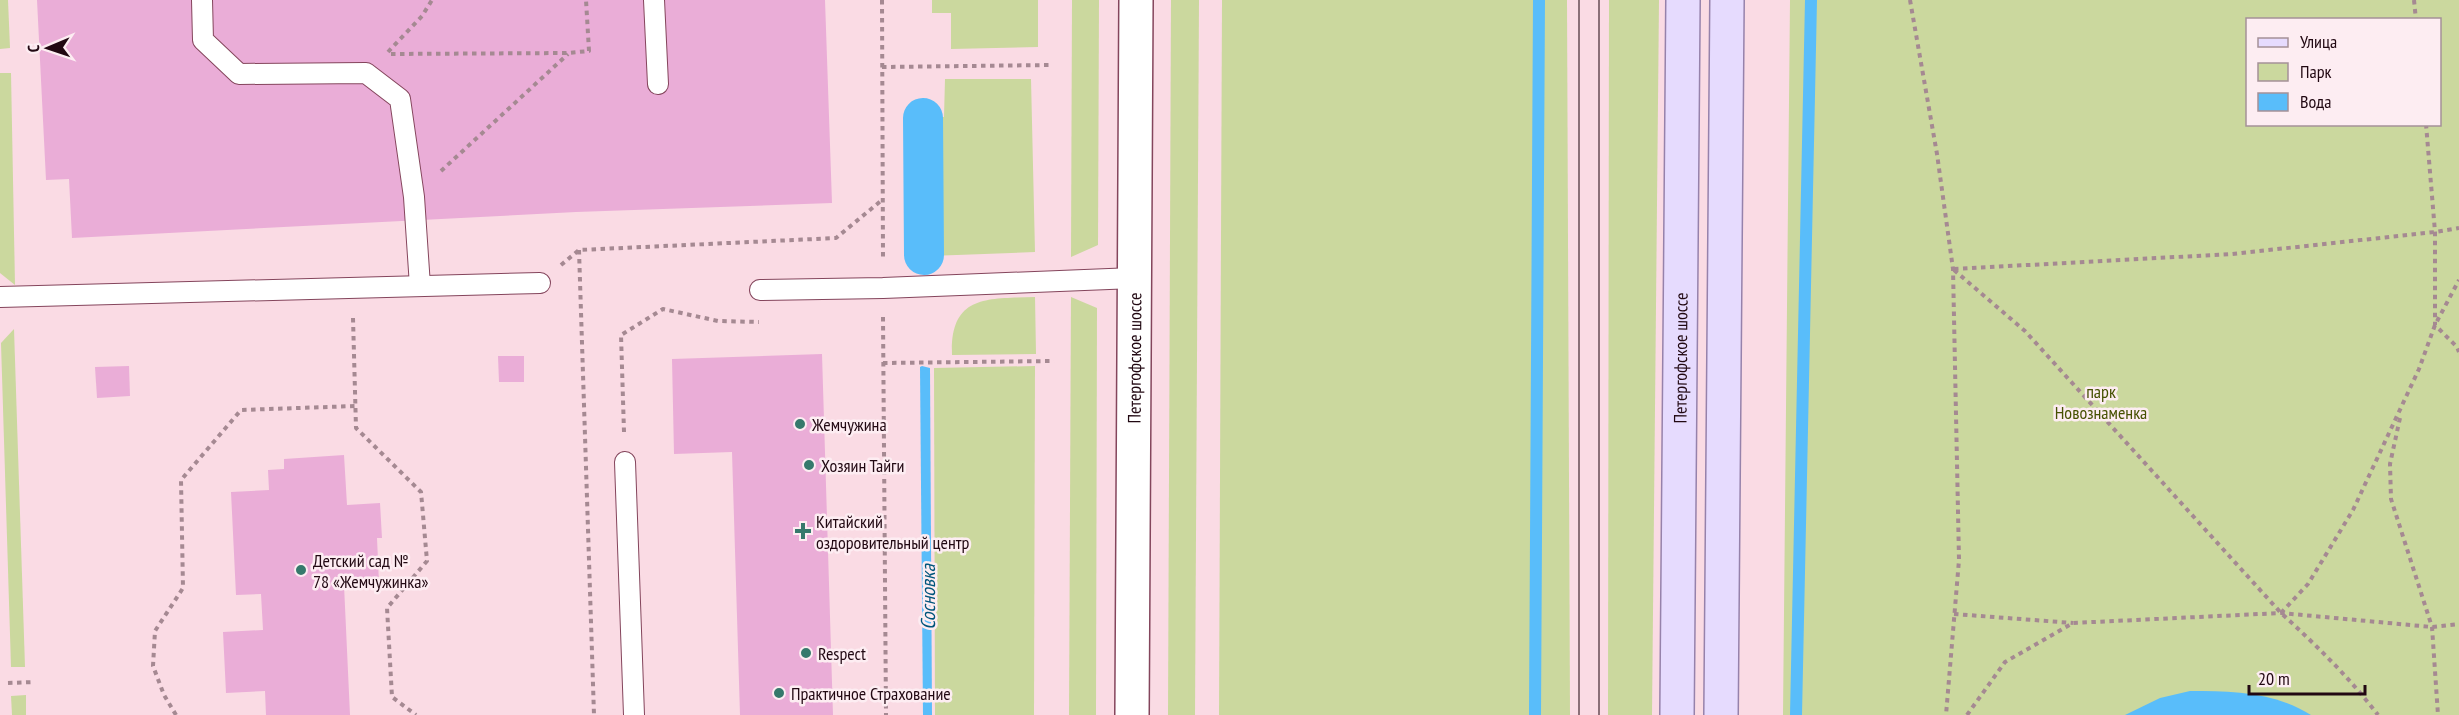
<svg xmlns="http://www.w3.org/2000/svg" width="2459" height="715" viewBox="0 0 2459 715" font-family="'PT Sans Narrow',sans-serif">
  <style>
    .green { fill: #cbd89e; fill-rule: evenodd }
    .water { fill: #59bdfa }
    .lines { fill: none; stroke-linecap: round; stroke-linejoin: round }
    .stream { stroke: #59bdfa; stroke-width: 12 }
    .canal { stroke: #59bdfa; stroke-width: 40 }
    .building { fill: #eaadd7 }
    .service-casing { stroke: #84455c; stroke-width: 22 }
    .minor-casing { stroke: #84455c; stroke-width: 36 }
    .primary-casing { stroke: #9682ab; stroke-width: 36 }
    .path { stroke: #a58992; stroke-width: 4; stroke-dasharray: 4.5 4.5; stroke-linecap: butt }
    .service { stroke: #fff; stroke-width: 20 }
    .minor { stroke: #fff; stroke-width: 33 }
    .primary { stroke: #e6dbfe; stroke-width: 33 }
    .tram { stroke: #664b55; stroke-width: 1.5 }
    .poi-dot { fill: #36796c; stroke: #fdedf2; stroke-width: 2 }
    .labels { text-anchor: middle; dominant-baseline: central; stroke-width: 5; stroke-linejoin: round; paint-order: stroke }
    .street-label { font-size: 18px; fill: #210812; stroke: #fdedf2 }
    .park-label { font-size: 18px; fill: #465102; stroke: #fdedf2 }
    .poi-label { font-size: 18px; fill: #210812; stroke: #fdedf2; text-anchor: start }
    .water-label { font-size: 20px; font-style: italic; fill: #00557c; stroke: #fdedf2 }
  </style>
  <rect width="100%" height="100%" fill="#fadbe4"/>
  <g class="green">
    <path d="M 0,0 L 8,0 L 10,48 L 0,49 Z"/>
    <path d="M 932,0 L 1038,0 L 1038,47 L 951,49 L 951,13 L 932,13 Z"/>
    <path d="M 1072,0 L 1099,0 L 1098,245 L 1071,257 Z"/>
    <path d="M 1171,0 L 1199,0 L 1195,715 L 1168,715 Z"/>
    <path d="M 1222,0 L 1567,0 L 1570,715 L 1219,715 Z"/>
    <path d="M 1609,0 L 1659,0 L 1652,715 L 1608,715 Z"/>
    <path d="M 1790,0 L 2459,0 L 2459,715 L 1783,715 ZM 2248,20 L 2440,20 L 2440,124 L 2248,124 Z"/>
    <path d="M 0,73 L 11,73 L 15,285 L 0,273 Z"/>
    <path d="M 945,79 L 1031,79 L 1035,252 L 930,256 L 928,117 L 944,117 Z"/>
    <path d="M 1035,297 L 1036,354 L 952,355 C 950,294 988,299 1035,297 Z"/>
    <path d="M 1071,297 L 1097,308 L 1096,715 L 1069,715 Z"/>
    <path d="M 14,329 L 25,667 L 11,667 L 1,343 Z"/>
    <path d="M 1035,366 L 1034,715 L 935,715 L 934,368 Z"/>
    <path d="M 26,695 L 26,715 L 12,715 L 11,696 Z"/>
  </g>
  <g class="water">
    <path d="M 922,366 L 930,368 L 932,715 L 923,715 L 920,367 Z"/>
    <path d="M 2190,691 C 2232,691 2275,692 2311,715 L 2125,715 L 2160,698 Z"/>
  </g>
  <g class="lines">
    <g class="stream">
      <path d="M 1535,715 L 1539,0"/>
      <path d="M 1796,715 L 1811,0"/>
    </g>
    <path class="canal" d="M 923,118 L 924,255"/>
  </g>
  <g class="building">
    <path d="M 37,0 L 825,0 L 832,203 L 576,212 L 72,238 L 69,179 L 46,180 Z"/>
    <path d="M 822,354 L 833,715 L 740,715 L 732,452 L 674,454 L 672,359 Z"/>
    <path d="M 498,356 L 524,356 L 524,382 L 499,382 Z"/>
    <path d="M 129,366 L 130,396 L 97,398 L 95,367 Z"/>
    <path d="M 344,455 L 347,505 L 380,503 L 382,538 L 377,538 L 379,583 L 344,585 L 350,715 L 266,715 L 265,691 L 226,693 L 223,632 L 263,630 L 261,594 L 236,595 L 231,492 L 269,490 L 268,470 L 284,469 L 284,459 Z"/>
  </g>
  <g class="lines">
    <g class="service-casing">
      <g id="service">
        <path d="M 202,0 L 203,40 L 239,74 L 366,73 L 400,99 L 414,197 L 420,286"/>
        <path d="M 654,0 L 658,84"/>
        <path d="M 760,290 L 883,288 L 1134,278"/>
        <path d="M 0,297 L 540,283"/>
        <path d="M 625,462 L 634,715"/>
      </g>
    </g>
    <g class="minor-casing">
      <g id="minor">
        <path id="s1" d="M 1132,715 L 1136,0"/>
      </g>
    </g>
    <g class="primary-casing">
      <g id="primary">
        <path id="s2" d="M 1677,715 L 1683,0"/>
        <path d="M 1721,715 L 1727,0"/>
      </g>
    </g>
    <g class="path">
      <path d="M 882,0 L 883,258"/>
      <path d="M 1910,0 L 1937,154 L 1953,269 L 1959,560 L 1946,715"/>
      <path d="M 2414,0 L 2416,20"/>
      <path d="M 388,52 L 422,16 L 432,0"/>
      <path d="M 391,54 L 568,53 L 589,51 L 586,0"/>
      <path d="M 882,67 L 1052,65"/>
      <path d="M 2426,124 L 2435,232 L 2435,325 L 2457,347 L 2459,352"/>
      <path d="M 441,171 L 568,54"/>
      <path d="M 579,250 L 594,715"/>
      <path d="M 561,265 L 579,250 L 836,238 L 882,200"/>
      <path d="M 1954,269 L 2232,254 L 2435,232 L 2459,228"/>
      <path d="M 1954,270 L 2025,331 L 2281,613 C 2316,645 2349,677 2378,715"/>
      <path d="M 883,317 L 886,715"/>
      <path d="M 353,318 L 356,428 L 421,492 L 427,561 L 387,608 L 392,697 L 416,715"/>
      <path d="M 883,363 L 1054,361"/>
      <path d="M 2400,418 L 2390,464 L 2391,499 L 2432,627 L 2438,715"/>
      <path d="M 624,432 L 621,335 L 663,309 L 718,321 L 759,322"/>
      <path d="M 2281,613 L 2308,584 L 2353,510 L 2419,369 L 2435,325 L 2459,280"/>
      <path d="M 1954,614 L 2073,623"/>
      <path d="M 8,683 L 34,682"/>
      <path d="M 176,715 L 164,695 L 153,666 L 155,631 L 183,588 L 181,480 L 241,410 L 356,406"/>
      <path d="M 1967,715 L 2005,662 L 2073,623 L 2281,613 L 2432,627 L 2459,624"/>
    </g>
    <use href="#service" class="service"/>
    <use href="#minor" class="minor"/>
    <use href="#primary" class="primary"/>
    <g class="tram">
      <path d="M 1579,0 L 1579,715"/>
      <path d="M 1599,0 L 1599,715"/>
    </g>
  </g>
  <g class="poi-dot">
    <circle cx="800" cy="424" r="6"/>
    <circle cx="809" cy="465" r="6"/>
    <path d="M800 522h6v6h6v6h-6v6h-6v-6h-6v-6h6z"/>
    <circle cx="301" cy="570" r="6"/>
    <circle cx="806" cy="653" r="6"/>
    <circle cx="779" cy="693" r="6"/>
  </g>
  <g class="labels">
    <g class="street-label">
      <text stroke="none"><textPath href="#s1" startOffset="357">Петергофское шоссе</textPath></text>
      <text stroke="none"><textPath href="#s2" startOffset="357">Петергофское шоссе</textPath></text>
    </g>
    <g class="park-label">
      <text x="2101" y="391">парк<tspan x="2101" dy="21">Новознаменка</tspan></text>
    </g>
    <g class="poi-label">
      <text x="812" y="424">Жемчужина</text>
      <text x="821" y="465">Хозяин Тайги</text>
      <text x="816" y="521">Китайский<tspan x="816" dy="21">оздоровительный центр</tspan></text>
      <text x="313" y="560">Детский сад №<tspan x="313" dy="21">78 «Жемчужинка»</tspan></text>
      <text x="818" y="653">Respect</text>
      <text x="791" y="693">Практичное Страхование</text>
    </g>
    <g class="water-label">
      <text transform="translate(928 597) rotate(-90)">Сосновка</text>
    </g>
  </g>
  <rect x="2246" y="18" width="195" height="108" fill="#fdedf2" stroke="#a59198" stroke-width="1.5"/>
  <rect x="2258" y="38" width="30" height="9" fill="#e6dbfe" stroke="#a59198" stroke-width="1.5"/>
  <text x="2300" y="48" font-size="18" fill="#210812">Улица</text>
  <rect x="2258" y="63" width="30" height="18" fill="#cbd89e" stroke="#a59198" stroke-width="1.5"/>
  <text x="2300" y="78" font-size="18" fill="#210812">Парк</text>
  <rect x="2258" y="93" width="30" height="18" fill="#59bdfa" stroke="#a59198" stroke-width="1.5"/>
  <text x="2300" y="108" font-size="18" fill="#210812">Вода</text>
  <g transform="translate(48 48) rotate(268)" stroke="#fdedf2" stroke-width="4.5" paint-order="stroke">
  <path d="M0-4.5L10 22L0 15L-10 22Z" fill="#210812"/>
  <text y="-9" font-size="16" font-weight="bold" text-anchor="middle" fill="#210812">С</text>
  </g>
  <path d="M2249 685v9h116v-9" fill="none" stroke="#210812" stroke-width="3"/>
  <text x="2258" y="685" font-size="18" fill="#210812" stroke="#fdedf2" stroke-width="4.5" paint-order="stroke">20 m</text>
</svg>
